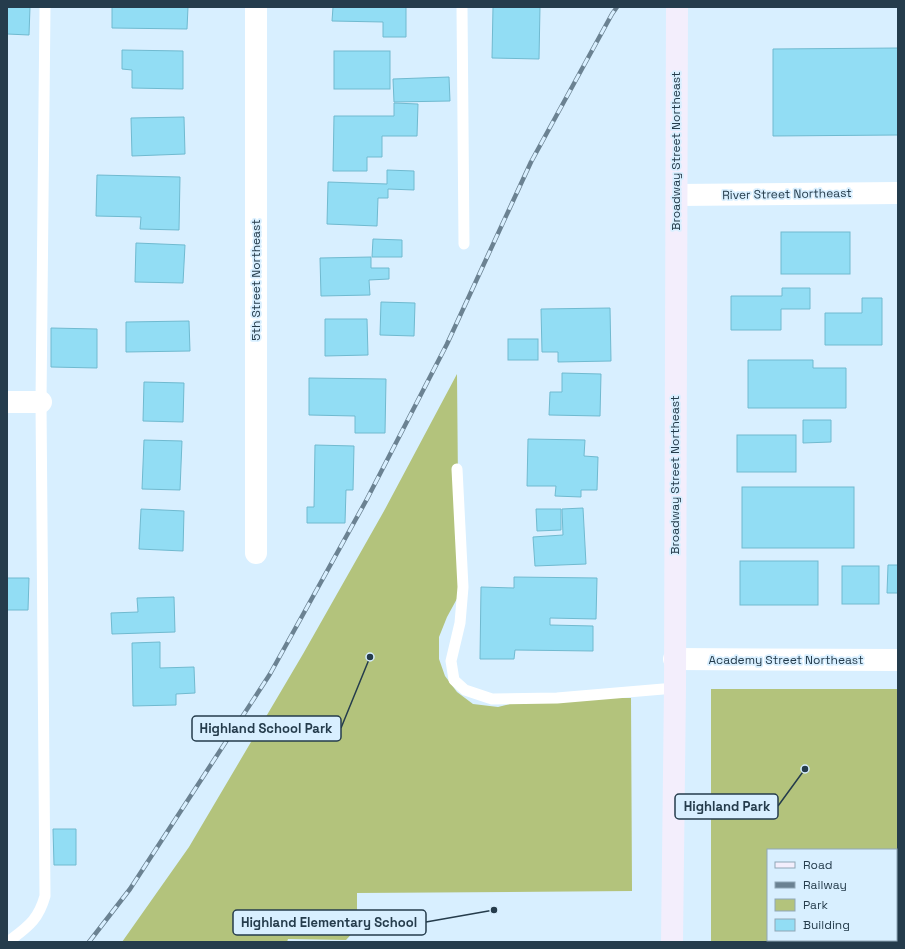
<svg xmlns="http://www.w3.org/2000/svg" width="905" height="949" viewBox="0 0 905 949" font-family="'Space Grotesk',sans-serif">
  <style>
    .green { fill: #b3c37c; fill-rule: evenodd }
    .building { fill: #92ddf4; stroke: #70bad0 }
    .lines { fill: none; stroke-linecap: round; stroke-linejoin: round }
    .lane { stroke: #fff; stroke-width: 11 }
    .street { stroke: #fff; stroke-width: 22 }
    .secondary { stroke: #f3eefc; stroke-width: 22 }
    .rail-casing { stroke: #6b8292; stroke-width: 4.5 }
    .rail { stroke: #d8efff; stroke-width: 3; stroke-dasharray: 9; stroke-linecap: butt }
    .labels { text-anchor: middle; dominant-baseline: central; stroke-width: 3.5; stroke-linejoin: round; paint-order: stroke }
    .street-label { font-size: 12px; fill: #253c4c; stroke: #d8efff }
    .leader { fill: none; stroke: #253c4c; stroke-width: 1.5 }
    .callout-dot { fill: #253c4c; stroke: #d8efff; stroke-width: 1.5 }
    .callout { fill: #d8efff; stroke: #253c4c; stroke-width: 1.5 }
    .callout-label { font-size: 13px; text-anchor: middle; font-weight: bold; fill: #253c4c }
  </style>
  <rect width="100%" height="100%" fill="#d8efff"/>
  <g class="green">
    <path d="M 457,374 L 459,595 L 447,617 L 439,637 L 439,659 L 445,676 L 457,692 L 473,704 L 498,707 L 533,698 L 631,698 L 632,891 L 357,893 L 357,928 L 346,940 L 288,939 L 287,942 L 122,942 L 189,847 L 303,654 L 384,511 Z"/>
    <path d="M 711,689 L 898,689 L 898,942 L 711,942 ZM 768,850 L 896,850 L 896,940 L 768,940 Z"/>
  </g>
  <g class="building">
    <path d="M 7,7 L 30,7 L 29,35 L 7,34 Z"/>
    <path d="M 112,7 L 188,7 L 187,29 L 112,28 Z"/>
    <path d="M 333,7 L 406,7 L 406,37 L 383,37 L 383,22 L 332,21 Z"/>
    <path d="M 493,7 L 540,7 L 539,59 L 492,58 Z"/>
    <path d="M 898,48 L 898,135 L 773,136 L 773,49 Z"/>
    <path d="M 122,50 L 183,51 L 183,89 L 132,88 L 132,70 L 122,69 Z"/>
    <rect x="334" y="51" width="56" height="38"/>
    <path d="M 449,77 L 450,101 L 394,102 L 393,79 Z"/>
    <path d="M 394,103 L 418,104 L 417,136 L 382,136 L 382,157 L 367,157 L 367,171 L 333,171 L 334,116 L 394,116 Z"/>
    <path d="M 184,117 L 185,154 L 132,156 L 131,118 Z"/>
    <path d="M 387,170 L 414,171 L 414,190 L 388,189 L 388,198 L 378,198 L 377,226 L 327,224 L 328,182 L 387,184 Z"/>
    <path d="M 97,175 L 180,177 L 179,230 L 140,229 L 141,217 L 96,216 Z"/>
    <rect x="781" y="232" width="69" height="42"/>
    <path d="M 373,239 L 402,240 L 402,257 L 372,257 Z"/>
    <path d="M 136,243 L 185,245 L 183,283 L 135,282 Z"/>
    <path d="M 371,257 L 371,268 L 389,268 L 389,279 L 369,280 L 370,295 L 321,296 L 320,258 Z"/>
    <path d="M 782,288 L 810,288 L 810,309 L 781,309 L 781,330 L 731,330 L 731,296 L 782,296 Z"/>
    <path d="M 862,298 L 882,298 L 882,345 L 825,345 L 825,313 L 862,313 Z"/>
    <path d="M 381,302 L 415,303 L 414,336 L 380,335 Z"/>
    <path d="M 610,308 L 611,361 L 558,362 L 558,352 L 542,352 L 541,309 Z"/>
    <path d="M 325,319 L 367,319 L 368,355 L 325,356 Z"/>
    <path d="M 189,321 L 190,351 L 126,352 L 126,322 Z"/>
    <path d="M 51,328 L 97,329 L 97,368 L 51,367 Z"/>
    <rect x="508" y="339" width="30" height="21"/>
    <path d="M 748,360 L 813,360 L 813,368 L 846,368 L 846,408 L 748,408 Z"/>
    <path d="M 562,373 L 601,374 L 600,416 L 549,415 L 550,392 L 562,392 Z"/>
    <path d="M 309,378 L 386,379 L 385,433 L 355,433 L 355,416 L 309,415 Z"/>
    <path d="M 144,382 L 184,383 L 183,422 L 143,421 Z"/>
    <path d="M 803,420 L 831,420 L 831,442 L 803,443 Z"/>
    <rect x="737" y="435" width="59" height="37"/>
    <path d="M 528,439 L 585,440 L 584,456 L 598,457 L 597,490 L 581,490 L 581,497 L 555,496 L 556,486 L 527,486 Z"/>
    <path d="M 144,440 L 182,441 L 180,490 L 142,489 Z"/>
    <path d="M 315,445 L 354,446 L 353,490 L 346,490 L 345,523 L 307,523 L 307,507 L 314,507 Z"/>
    <rect x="742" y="487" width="112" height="61"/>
    <path d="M 583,508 L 586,564 L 535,566 L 533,537 L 563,535 L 562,509 Z"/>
    <path d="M 141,509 L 184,511 L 183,551 L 139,549 Z"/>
    <path d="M 536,509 L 561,509 L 561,530 L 537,531 Z"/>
    <rect x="740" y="561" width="78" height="44"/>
    <path d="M 888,565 L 898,565 L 898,593 L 887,593 Z"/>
    <rect x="842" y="566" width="37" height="38"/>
    <path d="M 514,577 L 597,578 L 596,619 L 550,618 L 550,625 L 593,626 L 593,651 L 515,650 L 514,659 L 480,659 L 481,587 L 514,588 Z"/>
    <path d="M 7,578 L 29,578 L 28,610 L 7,610 Z"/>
    <path d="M 174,597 L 175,632 L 112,634 L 111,613 L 138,612 L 137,598 Z"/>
    <path d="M 160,642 L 160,668 L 194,667 L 195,693 L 176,694 L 176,705 L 133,706 L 132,643 Z"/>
    <path d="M 53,829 L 76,829 L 76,865 L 54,865 Z"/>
  </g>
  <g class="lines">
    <g class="lane">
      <path d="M 462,7 L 464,244"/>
      <path d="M 457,469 L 463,587 L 460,623 L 451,661 L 454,680 L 465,690 L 492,699 L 557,698 L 675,688"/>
      <path d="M 8,942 C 27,927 38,921 45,896 L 41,402 L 45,7"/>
    </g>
    <g class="street">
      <path d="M 677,195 L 898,193"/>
      <path d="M 7,402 L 41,402"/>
      <path d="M 256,553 L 256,7"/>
      <path d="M 674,659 L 898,660"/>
    </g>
    <path class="secondary" d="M 672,942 L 675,688 L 677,7"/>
    <g class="rail-casing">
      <path id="rail" d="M 89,942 L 130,889 L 270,674 L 367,499 L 447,344 L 531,162 L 612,14 L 617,7"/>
    </g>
    <use href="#rail" class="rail"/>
  </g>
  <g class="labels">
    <g class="street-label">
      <text transform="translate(676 151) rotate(-90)">Broadway Street Northeast</text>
      <text transform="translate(787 194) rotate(-1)">River Street Northeast</text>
      <text transform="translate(256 280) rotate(-90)">5th Street Northeast</text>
      <text transform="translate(675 475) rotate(-90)">Broadway Street Northeast</text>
      <text x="786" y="660">Academy Street Northeast</text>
    </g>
  </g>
  <path class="leader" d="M370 657L341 728M805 769L778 806M494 910L426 922"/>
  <g class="callout-dot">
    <circle cx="370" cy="657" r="4"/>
    <circle cx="805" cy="769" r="4"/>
    <circle cx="494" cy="910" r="4"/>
  </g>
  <g class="callout">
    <rect x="192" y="716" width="149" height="25" rx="4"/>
    <rect x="675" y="794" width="103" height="25" rx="4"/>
    <rect x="233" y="910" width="193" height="25" rx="4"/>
  </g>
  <g class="callout-label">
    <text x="266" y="733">Highland School Park</text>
    <text x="727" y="811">Highland Park</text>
    <text x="329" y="927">Highland Elementary School</text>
  </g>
  <rect width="905" height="949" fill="none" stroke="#253c4c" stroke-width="16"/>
  <rect x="767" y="849" width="130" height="92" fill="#d8efff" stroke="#90a7b7"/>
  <rect x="775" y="862" width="20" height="6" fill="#f3eefc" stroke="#90a7b7"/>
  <text x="803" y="869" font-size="12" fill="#253c4c">Road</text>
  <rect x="775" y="882" width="20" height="6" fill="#6b8292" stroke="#90a7b7"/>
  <text x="803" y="889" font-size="12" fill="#253c4c">Railway</text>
  <rect x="775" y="899" width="20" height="12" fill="#b3c37c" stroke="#90a7b7"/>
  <text x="803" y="909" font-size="12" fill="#253c4c">Park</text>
  <rect x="775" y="919" width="20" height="12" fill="#92ddf4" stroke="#90a7b7"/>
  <text x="803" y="929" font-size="12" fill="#253c4c">Building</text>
</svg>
